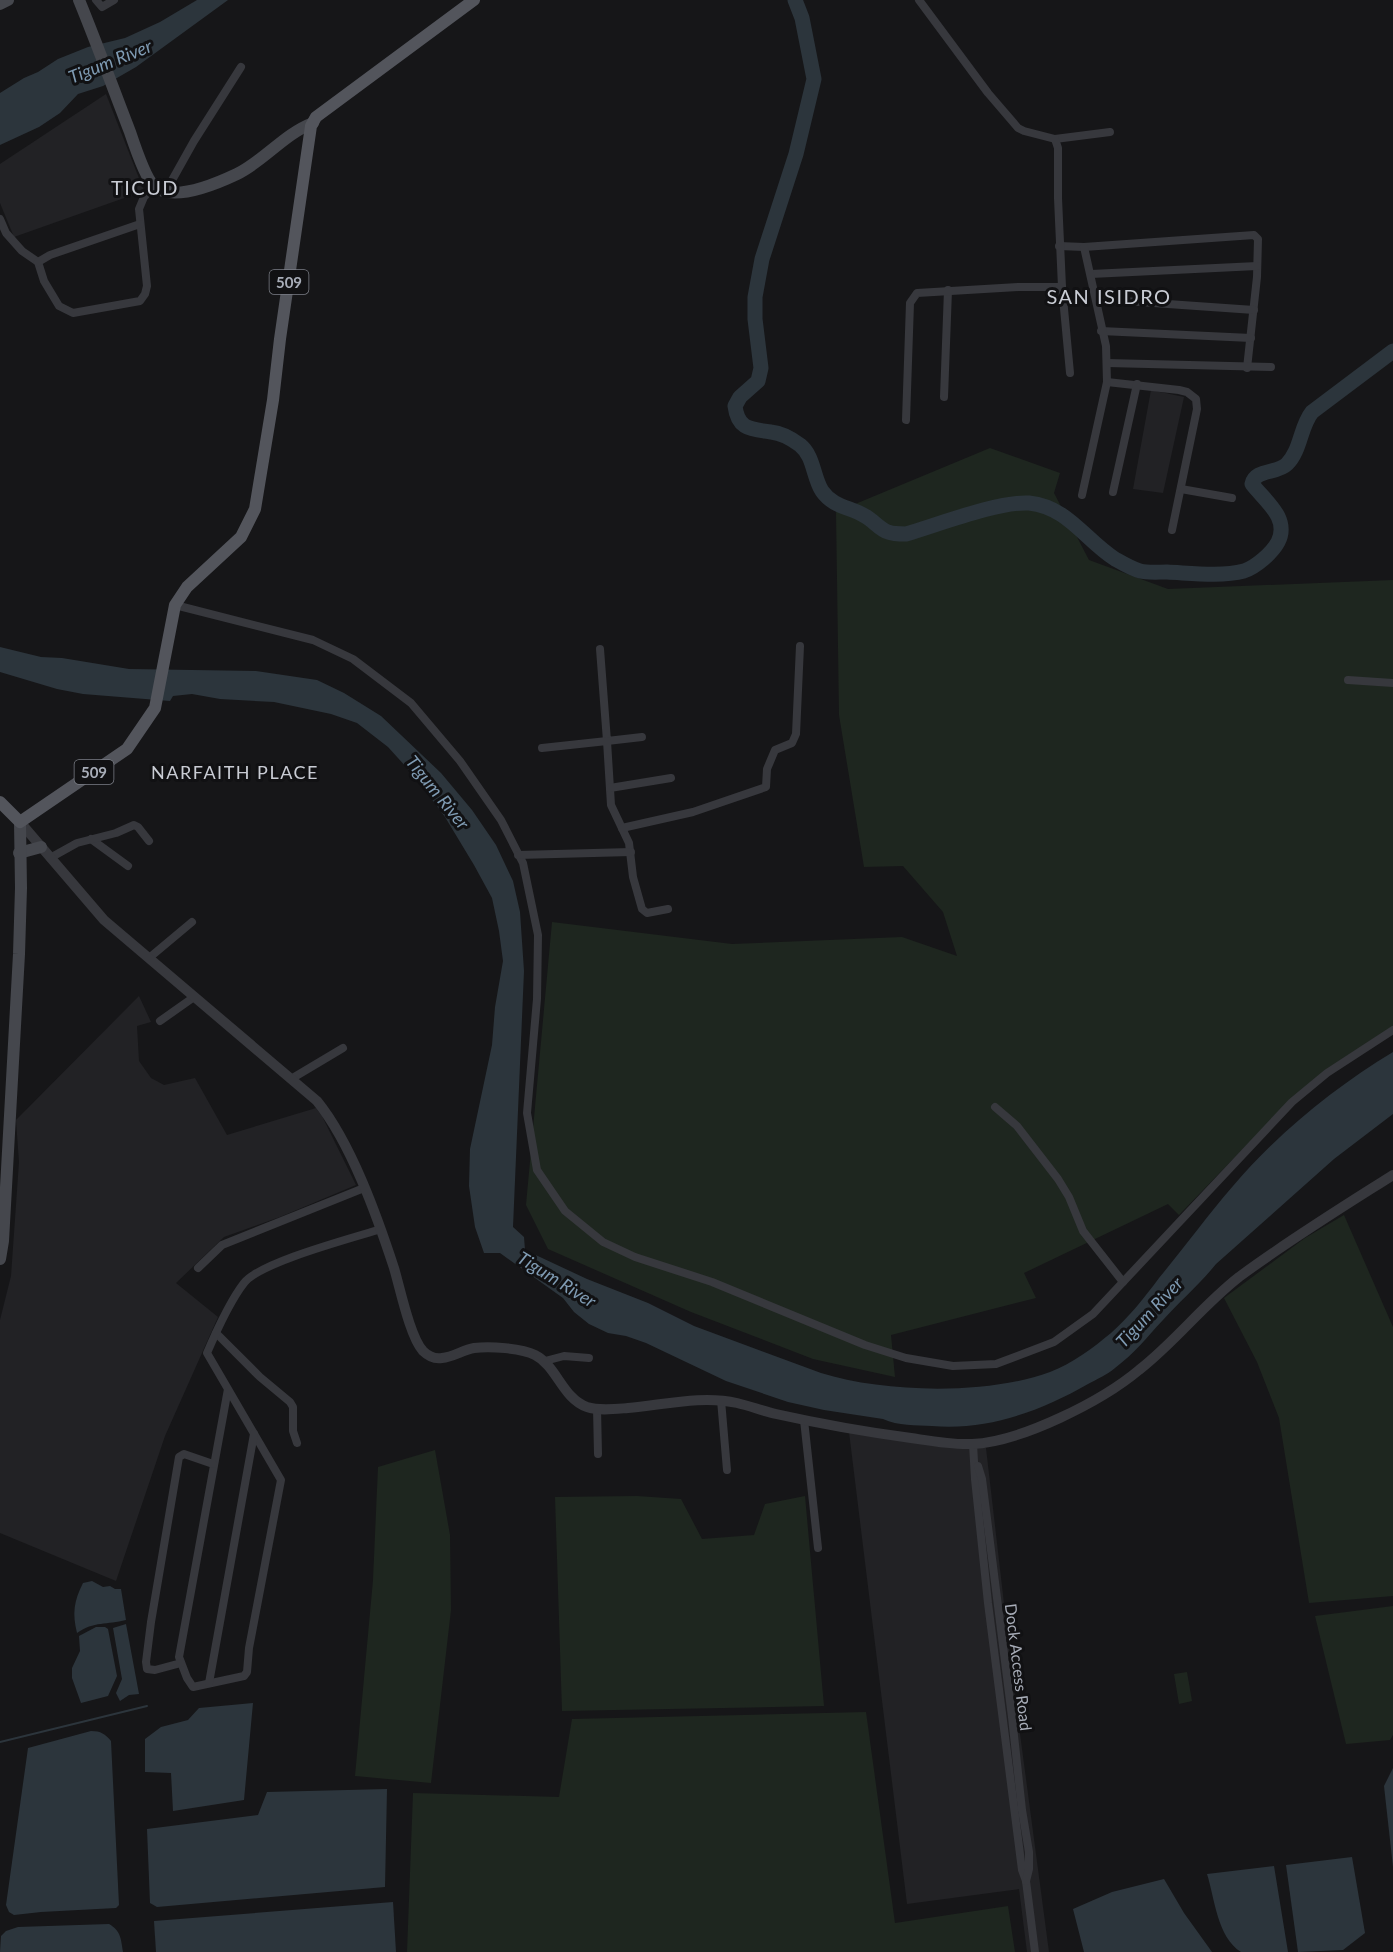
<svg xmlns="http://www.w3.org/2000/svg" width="1393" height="1952" viewBox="0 0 1393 1952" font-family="Lato,sans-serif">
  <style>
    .built { fill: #222225 }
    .green { fill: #1e261f }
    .water { fill: #2c353c }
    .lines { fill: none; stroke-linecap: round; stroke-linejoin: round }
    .stream { stroke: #2c353c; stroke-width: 2 }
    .river { stroke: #2c353c; stroke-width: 15 }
    .minor { stroke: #37383d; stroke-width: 8 }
    .tertiary { stroke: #37383d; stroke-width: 10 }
    .secondary { stroke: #45474d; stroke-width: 12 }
    .primary { stroke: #53555c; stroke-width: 12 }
    .labels { text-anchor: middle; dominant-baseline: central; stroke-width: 6; stroke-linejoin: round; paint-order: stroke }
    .shield { fill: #111113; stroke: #7b7e86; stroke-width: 1.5 }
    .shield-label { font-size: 15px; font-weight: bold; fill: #a8adb8 }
    .street-label { font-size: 16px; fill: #a8adb8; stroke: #111113 }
    .water-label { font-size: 18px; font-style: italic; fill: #7f9bb3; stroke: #111113 }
    .neighbourhood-label { font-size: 18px; letter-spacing: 1.5px; fill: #c9ccd4; stroke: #111113 }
    .quarter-label { font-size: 20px; letter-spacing: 1.5px; fill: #c9ccd4; stroke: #111113 }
  </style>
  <rect width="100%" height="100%" fill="#161618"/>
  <g class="built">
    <path d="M 106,94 L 144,191 L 14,237 L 0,203 L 0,164 Z"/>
    <path d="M 1151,390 L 1184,397 L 1163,493 L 1133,489 Z"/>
    <path d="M 139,996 L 151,1022 L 137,1026 L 139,1061 L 151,1078 L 164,1085 L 195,1078 L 227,1135 L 316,1108 L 322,1116 L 356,1185 L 280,1217 L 224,1237 L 176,1283 L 218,1317 L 165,1436 L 116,1581 L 0,1533 L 0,1320 L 11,1276 L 19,1162 L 16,1120 Z"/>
    <path d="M 849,1432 L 955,1448 L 986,1448 L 1013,1681 L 1049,1952 L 1027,1952 L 1019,1889 L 907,1904 Z"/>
  </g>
  <g class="green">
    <path d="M 990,448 L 1060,473 L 1054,493 L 1089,560 L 1168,589 L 1393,580 L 1393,1026 L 1325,1070 L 1291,1099 L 1179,1215 L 1168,1204 L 1024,1273 L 1036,1298 L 891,1335 L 895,1377 L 813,1359 L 691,1312 L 548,1249 L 526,1205 L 552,922 L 732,944 L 902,937 L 957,956 L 943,912 L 903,866 L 864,867 L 839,715 L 836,512 Z"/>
    <path d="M 1344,1215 L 1393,1327 L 1393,1596 L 1309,1603 L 1279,1418 L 1257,1362 L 1224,1298 L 1305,1238 Z"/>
    <path d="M 435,1450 L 450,1535 L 451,1610 L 431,1783 L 355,1776 L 373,1580 L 378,1467 Z"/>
    <path d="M 637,1496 L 681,1499 L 702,1539 L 754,1535 L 765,1504 L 805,1496 L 824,1706 L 562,1711 L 555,1497 Z"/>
    <path d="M 1393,1606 L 1393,1735 L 1390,1740 L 1346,1744 L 1315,1616 Z"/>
    <path d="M 1187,1672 L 1192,1701 L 1179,1704 L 1174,1674 Z"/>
    <path d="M 866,1712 L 895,1923 L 1008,1906 L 1015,1952 L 407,1952 L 413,1793 L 559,1797 L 572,1719 Z"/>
  </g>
  <g class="water">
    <path d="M 197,0 L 228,0 L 136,67 L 103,86 L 78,94 L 60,113 L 39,127 L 0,145 L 0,93 L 24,78 L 38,72 L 58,59 L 88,47 L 125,38 L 160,22 Z"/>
    <path d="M 0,647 L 41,657 L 62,658 L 129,669 L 256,671 L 317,680 L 344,693 L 381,716 L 441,773 L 472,810 L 496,845 L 513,881 L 520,912 L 524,971 L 513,1227 L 524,1237 L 525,1250 L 587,1279 L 648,1303 L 694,1326 L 821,1373 C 885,1393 988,1395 1050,1372 C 1072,1364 1094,1347 1111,1333 C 1129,1317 1145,1297 1159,1278 C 1184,1248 1207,1216 1233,1186 C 1276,1135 1336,1086 1393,1052 L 1393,1114 L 1334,1159 L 1216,1264 C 1200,1284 1180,1301 1163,1320 C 1146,1338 1135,1353 1115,1368 C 1107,1375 1097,1379 1088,1384 C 1041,1411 987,1431 932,1426 C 916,1425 898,1426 883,1419 L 824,1410 L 788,1402 L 726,1381 L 646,1343 L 626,1336 L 608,1333 L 589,1324 L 574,1312 L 563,1298 L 500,1253 L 484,1253 L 475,1227 L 469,1186 L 470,1149 L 492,1045 L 495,1007 L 503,961 L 499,931 L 492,898 L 474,865 L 445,817 L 417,779 L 388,747 L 357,723 L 331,714 L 274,702 L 220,699 L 192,694 L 173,696 L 170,701 L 83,694 L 57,689 L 0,672 Z"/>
    <path d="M 92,1581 L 103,1587 L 110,1586 L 115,1589 L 121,1589 L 126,1620 C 107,1625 94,1621 77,1633 C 72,1613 74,1601 83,1583 Z"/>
    <path d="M 126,1624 L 139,1694 L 129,1695 L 120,1701 L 116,1693 L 122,1679 L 113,1628 Z"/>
    <path d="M 96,1627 L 105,1627 L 108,1629 L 117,1676 L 108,1696 L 81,1703 L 72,1678 L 72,1668 L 80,1651 L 79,1636 Z"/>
    <path d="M 253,1703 L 244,1800 L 173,1811 L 171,1773 L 145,1772 L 145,1739 L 161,1727 L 188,1720 L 199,1708 Z"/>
    <path d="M 91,1731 C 101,1731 105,1734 111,1741 L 119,1905 L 116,1908 L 41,1912 L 14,1915 L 9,1912 L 6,1905 L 28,1748 Z"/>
    <path d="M 1393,1768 L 1393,1867 L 1384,1786 Z"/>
    <path d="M 387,1789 L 385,1887 L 157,1907 L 150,1903 L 147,1829 L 258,1815 L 267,1792 Z"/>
    <path d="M 1352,1857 L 1365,1933 L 1343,1950 L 1298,1952 L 1286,1865 Z"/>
    <path d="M 1274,1866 L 1288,1952 L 1241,1952 C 1217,1937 1215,1899 1207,1874 Z"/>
    <path d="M 1164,1879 L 1184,1913 L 1212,1952 L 1084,1952 L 1073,1909 L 1112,1892 Z"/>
    <path d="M 393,1902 L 396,1952 L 156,1952 L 154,1921 Z"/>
    <path d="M 109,1924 C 121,1931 121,1939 123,1952 L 0,1952 L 1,1936 L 6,1931 L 18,1927 Z"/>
  </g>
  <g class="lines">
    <path class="stream" d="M 0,1742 L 147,1706"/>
    <path class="river" d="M 795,0 L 802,18 L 814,79 L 796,154 L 762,259 L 755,297 L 755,319 L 761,368 L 758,381 L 740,397 L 735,406 C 738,430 751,429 771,432 C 781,433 792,439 800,445 C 814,456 813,477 822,491 C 833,507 850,507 865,516 C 873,520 879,529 888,532 C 893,534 900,534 906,534 C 937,525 999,501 1029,503 C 1068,507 1085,540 1115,559 C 1122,563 1132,569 1140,571 C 1148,573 1158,572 1167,572 C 1190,573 1221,577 1244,571 C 1256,567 1272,553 1278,542 C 1290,518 1265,501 1252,484 C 1255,469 1277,474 1287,464 C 1301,450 1300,427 1312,412 L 1393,351"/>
    <g class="minor">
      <path d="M 96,0 L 102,7 L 114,0"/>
      <path d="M 1055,139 L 1110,132"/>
      <path d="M 166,191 L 194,141 L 241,67"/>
      <path d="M 0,219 L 6,233 L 22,251 L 38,262 L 44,281 L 59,306 L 73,313 L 140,301 L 145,294 L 147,286 L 139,209 L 144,197 L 154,186"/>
      <path d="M 1059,246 L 1084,247 L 1254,235 L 1258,239 L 1257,277 L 1247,368"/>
      <path d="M 38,262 L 50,255 L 140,224"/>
      <path d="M 1091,274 L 1257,266"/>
      <path d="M 1062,287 L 1070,373"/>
      <path d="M 1096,299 L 1254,310"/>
      <path d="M 1101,331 L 1251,338"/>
      <path d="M 1107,363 L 1271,367"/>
      <path d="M 1107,382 L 1179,390 L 1187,392 L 1196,399 L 1197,409 L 1172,530"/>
      <path d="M 944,397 L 948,290"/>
      <path d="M 906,420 L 910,303 L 917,293 L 1018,287 L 1062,287 L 1058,198 L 1058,148 L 1055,139 L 1024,131 L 1018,128 L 988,93 L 919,0"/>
      <path d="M 1181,489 L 1232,498"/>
      <path d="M 1113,492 L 1137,384"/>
      <path d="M 1082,495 L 1107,382 L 1106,346 L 1084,247"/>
      <path d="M 175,605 L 313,640 L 353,659 L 411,703 L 460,761 L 501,820 L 523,863 L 538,935 L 537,999 L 527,1113 L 537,1170 L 565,1211 L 603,1242 L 635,1257 L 712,1282 L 865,1345 L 906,1358 L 953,1366 L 996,1364 L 1054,1342 L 1093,1314 L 1292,1102 L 1327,1073 L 1393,1030"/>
      <path d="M 600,649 L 607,741 L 642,737"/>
      <path d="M 1348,680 L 1393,683"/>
      <path d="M 542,748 L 607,741 L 611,805 L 629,843 L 633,877 L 642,909 L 647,913 L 668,909"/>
      <path d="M 610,788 L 671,778"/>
      <path d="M 622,828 L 693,812 L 766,787 L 767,769 L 775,750 L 792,743 L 796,734 L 800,646"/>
      <path d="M 91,839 L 128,866"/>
      <path d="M 518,855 L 631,852"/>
      <path d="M 50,858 L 77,843 L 116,833 L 134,825 L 138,827 L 149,841"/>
      <path d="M 149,958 L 192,922"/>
      <path d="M 160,1021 L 194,997"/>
      <path d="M 291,1079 L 343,1048"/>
      <path d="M 995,1107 L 1017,1126 L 1058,1179 L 1069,1197 L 1083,1231 L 1123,1282"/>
      <path d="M 198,1268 L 222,1245 L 364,1188"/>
      <path d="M 216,1333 L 260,1377 L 290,1402 L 293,1407 L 293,1431 L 297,1443"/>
      <path d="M 545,1361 L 564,1356 L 589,1358"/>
      <path d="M 228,1389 L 281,1480 L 249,1648 L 247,1672 L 244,1676 L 193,1687 L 187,1678 L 179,1657 L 228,1389 L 207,1353 C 216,1332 230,1301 244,1283 C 260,1262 353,1238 381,1229"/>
      <path d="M 721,1400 L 727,1470"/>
      <path d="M 597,1408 L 598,1454"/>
      <path d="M 804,1420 L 818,1548"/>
      <path d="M 973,1444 L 975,1479 L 988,1603 L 1022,1870 L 1026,1881 L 1035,1952"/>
      <path d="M 978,1466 L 982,1479 L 1012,1717 L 1022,1810 L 1029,1852 L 1029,1869 L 1026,1881"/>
      <path d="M 181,1663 L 155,1670 L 147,1669 L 146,1662 L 151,1622 L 179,1457 L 184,1454 L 213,1464"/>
      <path d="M 209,1683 L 254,1434"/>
    </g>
    <path class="tertiary" d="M 20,822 L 104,920 L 317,1101 C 351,1143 377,1216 394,1268 C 400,1288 410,1337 423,1351 C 428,1356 435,1359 442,1358 C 453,1357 463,1350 474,1348 C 490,1346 521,1348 535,1355 C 557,1366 562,1398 587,1407 C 599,1411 615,1409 628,1408 C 663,1405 702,1395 737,1403 C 750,1406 763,1411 776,1414 C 821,1424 866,1432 911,1438 C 931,1441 952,1445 972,1444 C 1021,1442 1102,1401 1139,1370 C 1175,1342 1203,1305 1239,1277 C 1289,1240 1341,1208 1393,1175"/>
    <g class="secondary">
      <path d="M 79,0 C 97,44 113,88 130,132 C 134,144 146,179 154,186 C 173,203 218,183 237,174 C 264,161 284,134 313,123"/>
      <path d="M 0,4 L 8,0"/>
      <path d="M 19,853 L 41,847"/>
      <path d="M 0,1259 L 3,1241 L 19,954 L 21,888 L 20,822"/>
    </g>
    <path class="primary" d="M 0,802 L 20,822 L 127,749 L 155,708 L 175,605 L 187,587 L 241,537 L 255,509 L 273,400 L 280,339 L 311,126 L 316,117 L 474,0"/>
  </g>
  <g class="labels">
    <g class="shield">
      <rect x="269.5" y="270" width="39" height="24" rx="4.5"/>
      <rect x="74.5" y="760" width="39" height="24" rx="4.5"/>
    </g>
    <g class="shield-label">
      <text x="289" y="282">509</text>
      <text x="94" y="772">509</text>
    </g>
    <g class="street-label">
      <text transform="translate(1019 1667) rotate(83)">Dock Access Road</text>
    </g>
    <g class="water-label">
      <text transform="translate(110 61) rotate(-22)">Tigum River</text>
      <text transform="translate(438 792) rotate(51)">Tigum River</text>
      <text transform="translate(557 1279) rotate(32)">Tigum River</text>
      <text transform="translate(1149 1312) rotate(-47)">Tigum River</text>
    </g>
    <g class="neighbourhood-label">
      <text x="235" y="772">NARFAITH PLACE</text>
    </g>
    <g class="quarter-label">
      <text x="145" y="187">TICUD</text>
      <text x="1109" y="296">SAN ISIDRO</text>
    </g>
  </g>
</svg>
